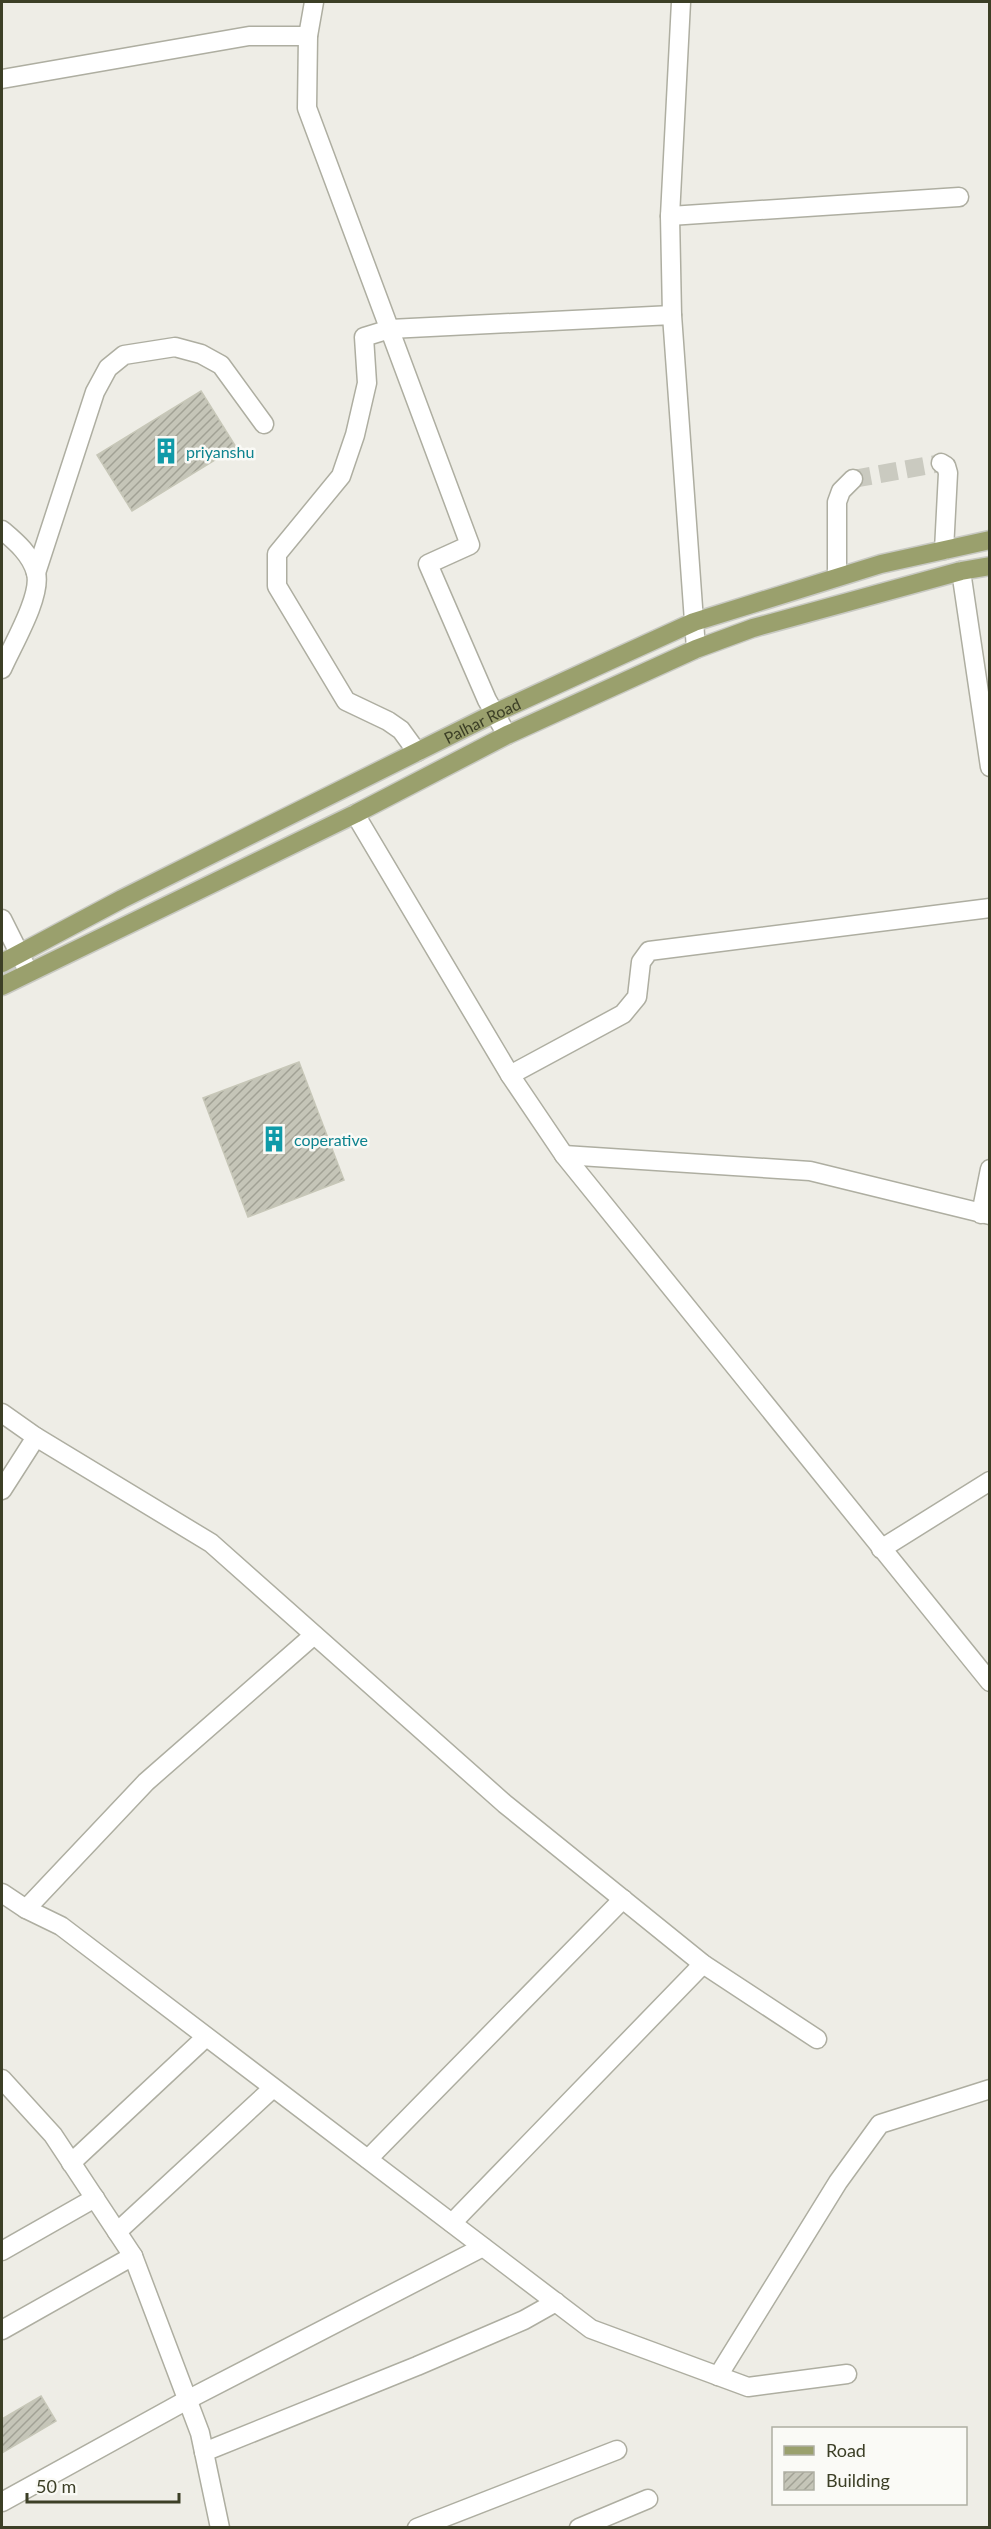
<svg xmlns="http://www.w3.org/2000/svg" width="991" height="2529" viewBox="0 0 991 2529" font-family="Lato,sans-serif">
  <style>
    .building { fill: url(#building-hatch); stroke: #c7c7b8; stroke-width: 1.5 }
    .lines { fill: none; stroke-linecap: round; stroke-linejoin: round }
    .minor-tunnel { stroke: #cacac0; stroke-width: 18; stroke-dasharray: 18 9; stroke-linecap: butt }
    .minor-casing { stroke: #aeaea1; stroke-width: 21 }
    .major-casing { stroke: #c8c9c2; stroke-width: 21 }
    .minor { stroke: #fff; stroke-width: 18 }
    .major { stroke: #9aa06d; stroke-width: 18 }
    .labels { text-anchor: middle; dominant-baseline: central; stroke-width: 5; stroke-linejoin: round; paint-order: stroke }
    .culture-label { font-size: 16px; fill: #0d838f; stroke: #fafaf6; text-anchor: start }
    .street-label { font-size: 16px; fill: #3c3f26; stroke: #fafaf6 }
  </style>
  <defs>
    <pattern id="building-hatch" width="6" height="6" patternUnits="userSpaceOnUse" patternTransform="scale(1.5)"><rect width="6" height="6" fill="#c5c5b8"/><path d="M-1 1l2-2M0 6l6-6M5 7l2-2" fill="none" stroke="#a1a195"/></pattern>
  </defs>
  <rect width="100%" height="100%" fill="#eeede6"/>
  <g class="building">
    <path d="M 201,391 L 236,447 L 132,511 L 97,455 Z"/>
    <path d="M 299,1062 L 344,1180 L 248,1217 L 203,1098 Z"/>
    <path d="M 41,2396 L 56,2421 L 2,2453 L 2,2419 Z"/>
  </g>
  <g class="lines">
    <path class="minor-tunnel" d="M 853,479 L 941,463"/>
    <g class="minor-casing">
      <g id="minor">
        <path d="M 314,2 L 308,36 L 307,108 L 470,545 L 428,564 L 487,700 L 507,735"/>
        <path d="M 2,79 L 249,36 L 308,36"/>
        <path d="M 670,216 L 959,197"/>
        <path d="M 672,315 L 670,216 L 681,2"/>
        <path d="M 941,463 L 946,466 L 948,473 L 944,550"/>
        <path d="M 2,530 C 15,541 31,554 36,573 C 42,596 12,646 2,669"/>
        <path d="M 961,571 L 990,767"/>
        <path d="M 36,573 L 95,392 L 108,368 L 124,355 L 175,347 L 201,354 L 221,365 L 264,424"/>
        <path d="M 837,577 L 837,502 L 841,491 L 853,479"/>
        <path d="M 417,752 L 401,730 L 388,721 L 346,701 L 277,586 L 277,554 L 341,476 L 355,435 L 367,383 L 364,337 L 390,329 L 672,315 L 696,649"/>
        <path d="M 355,814 L 510,1075 L 564,1155 L 990,1682"/>
        <path d="M 2,919 L 28,971"/>
        <path d="M 510,1075 L 623,1014 L 637,997 L 641,962 L 649,951 L 990,908"/>
        <path d="M 564,1155 L 810,1171 L 990,1215"/>
        <path d="M 981,1214 L 990,1169"/>
        <path d="M 2,1413 L 36,1437 L 211,1543 L 505,1804 L 703,1964 L 817,2039"/>
        <path d="M 2,1490 L 36,1437"/>
        <path d="M 881,1549 L 990,1481"/>
        <path d="M 2,1893 L 26,1909 L 61,1926 L 591,2329 L 748,2387 L 847,2374"/>
        <path d="M 26,1909 L 146,1782 L 314,1635"/>
        <path d="M 2,2079 L 53,2135 L 133,2256 L 200,2433 L 220,2528"/>
        <path d="M 368,2159 L 623,1899"/>
        <path d="M 71,2163 L 206,2037"/>
        <path d="M 452,2223 L 703,1964"/>
        <path d="M 117,2232 L 273,2088"/>
        <path d="M 2,2251 L 95,2198"/>
        <path d="M 2,2330 L 133,2256"/>
        <path d="M 718,2376 L 838,2182 L 880,2124 L 990,2089"/>
        <path d="M 204,2452 L 417,2366 L 524,2320 L 556,2302"/>
        <path d="M 2,2502 L 187,2400 L 483,2247"/>
        <path d="M 417,2528 L 617,2450"/>
        <path d="M 579,2528 L 648,2499"/>
      </g>
    </g>
    <g class="major-casing">
      <g id="major">
        <path id="s1" d="M 2,963 L 122,899 L 495,713 L 694,622 L 881,564 L 990,540"/>
        <path d="M 2,986 L 355,814 L 507,735 L 696,649 L 753,628 L 961,571 L 990,566"/>
      </g>
    </g>
    <use href="#minor" class="minor"/>
    <use href="#major" class="major"/>
  </g>
  <defs>
    <g id="building-bare" transform="scale(2.07)"><path d="M-4-6H4V6H1V3H-1V6H-4ZM-2.5-4.3h1.7v1.8h-1.7ZM.8-4.3h1.7v1.8H.8ZM-2.5-1h1.7V.8h-1.7ZM.8-1h1.7V.8H.8Z" fill="#0f9aa8" stroke="#fafaf6" stroke-width="2.5" paint-order="stroke"/></g>
  </defs>
  <g fill-rule="evenodd">
    <use href="#building-bare" x="166" y="451"/>
    <use href="#building-bare" x="274" y="1139"/>
  </g>
  <g class="labels">
    <g class="culture-label">
      <text x="186" y="451">priyanshu</text>
      <text x="294" y="1139">coperative</text>
    </g>
    <g class="street-label">
      <text stroke="none"><textPath href="#s1" startOffset="538">Palhar Road</textPath></text>
    </g>
  </g>
  <rect width="991" height="2529" fill="none" stroke="#3c3f26" stroke-width="6"/>
  <rect x="772" y="2427" width="195" height="78" fill="#fafaf6" stroke="#aeafa3" stroke-width="1.5"/>
  <rect x="784" y="2446" width="30" height="9" fill="#9aa06d" stroke="#aeafa3" stroke-width="1.5"/>
  <text x="826" y="2457" font-size="18" fill="#3c3f26">Road</text>
  <rect x="784" y="2472" width="30" height="18" fill="url(#building-hatch)" stroke="#aeafa3" stroke-width="1.5"/>
  <text x="826" y="2487" font-size="18" fill="#3c3f26">Building</text>
  <path d="M27 2493v9h152v-9" fill="none" stroke="#3c3f26" stroke-width="3"/>
  <text x="36" y="2493" font-size="18" fill="#3c3f26" stroke="#fafaf6" stroke-width="4.5" paint-order="stroke">50 m</text>
</svg>
